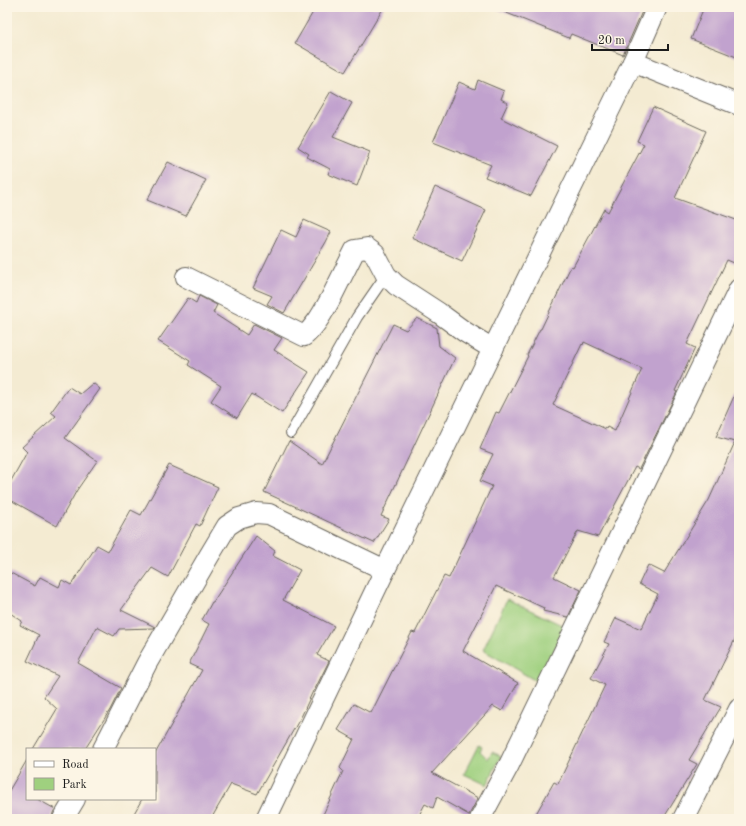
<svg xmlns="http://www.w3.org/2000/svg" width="746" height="826" viewBox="0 0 746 826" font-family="'Old Standard TT',serif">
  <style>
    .green { fill: #9fd07f; stroke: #5e764e }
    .building { fill: #c1a2ce; fill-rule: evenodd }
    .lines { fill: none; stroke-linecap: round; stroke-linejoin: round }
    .service-casing { stroke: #68645c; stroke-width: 12 }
    .minor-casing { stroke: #68645c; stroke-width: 22 }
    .service { stroke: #fff; stroke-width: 10 }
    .minor { stroke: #fff; stroke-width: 20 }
  </style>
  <rect width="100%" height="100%" fill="#fcf5e5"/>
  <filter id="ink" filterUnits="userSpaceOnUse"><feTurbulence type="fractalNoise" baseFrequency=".025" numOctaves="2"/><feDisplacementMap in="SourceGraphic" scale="8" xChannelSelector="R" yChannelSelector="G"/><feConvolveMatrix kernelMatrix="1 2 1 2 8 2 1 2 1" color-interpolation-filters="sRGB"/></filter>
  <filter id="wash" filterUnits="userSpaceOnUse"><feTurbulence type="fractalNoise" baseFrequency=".012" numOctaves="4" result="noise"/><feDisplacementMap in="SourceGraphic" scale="16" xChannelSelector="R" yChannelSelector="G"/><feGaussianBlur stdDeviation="0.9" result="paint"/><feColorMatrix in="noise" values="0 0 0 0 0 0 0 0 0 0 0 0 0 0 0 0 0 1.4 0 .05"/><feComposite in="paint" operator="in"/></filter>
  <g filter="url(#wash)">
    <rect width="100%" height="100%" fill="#f4ebd2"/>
    <g class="green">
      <path d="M 507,599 L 568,628 L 536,681 L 483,650 Z"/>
      <path d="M 479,745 L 482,747 L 480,751 L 488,759 L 492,752 L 501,756 L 487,785 L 464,774 Z"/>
    </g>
    <g id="blocks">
      <g class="building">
        <path d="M 316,7 L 384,7 L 345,72 L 295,43 Z"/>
        <path d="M 494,7 L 644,7 L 623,55 L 571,34 L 569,38 L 494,8 Z"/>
        <path d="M 704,7 L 739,7 L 739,58 L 691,39 Z"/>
        <path d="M 478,80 L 504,91 L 501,99 L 508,103 L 501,118 L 557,146 L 531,196 L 485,177 L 491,165 L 433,142 L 459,82 L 475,89 Z"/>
        <path d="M 331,91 L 352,103 L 333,137 L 370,152 L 357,186 L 328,174 L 330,169 L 307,157 L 309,154 L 298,147 Z"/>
        <path d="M 653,107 L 706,131 L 675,198 L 739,221 L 739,265 L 727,260 L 687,344 L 695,348 L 675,391 L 677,392 L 639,469 L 635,467 L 598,537 L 578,531 L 554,577 L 581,590 L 568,617 L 543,611 L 544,608 L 496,586 L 463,651 L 518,683 L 502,711 L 493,706 L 432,773 L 478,798 L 469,815 L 437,797 L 433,808 L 425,804 L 417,819 L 321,819 L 343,771 L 340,768 L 354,739 L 338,730 L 354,704 L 371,713 L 412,632 L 415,633 L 444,576 L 449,578 L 492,486 L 480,481 L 493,454 L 480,449 L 496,412 L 499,413 L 528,356 L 527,355 L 540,329 L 541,329 L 571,266 L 573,267 L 604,209 L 608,212 L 644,144 L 637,141 ZM 584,342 L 642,369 L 615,431 L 607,427 L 606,429 L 553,405 L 582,344 L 583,345 Z"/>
        <path d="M 168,162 L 206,180 L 186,216 L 147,200 Z"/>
        <path d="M 435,187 L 486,210 L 462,261 L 412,238 Z"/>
        <path d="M 304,220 L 331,232 L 326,242 L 284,313 L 267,304 L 272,296 L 253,288 L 281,230 L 296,237 Z"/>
        <path d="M 199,296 L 217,305 L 213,313 L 247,335 L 254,324 L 282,338 L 274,350 L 309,372 L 282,413 L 252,394 L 237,418 L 211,401 L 221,386 L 188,365 L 190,361 L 158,341 L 188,298 L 196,303 Z"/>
        <path d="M 417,318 L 437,328 L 439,346 L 455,358 L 381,516 L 389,519 L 374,543 L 264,492 L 289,441 L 322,464 L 393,324 L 406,330 Z"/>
        <path d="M 93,383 L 100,389 L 65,438 L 97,461 L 77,490 L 57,526 L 7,498 L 7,488 L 27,452 L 22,447 L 56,416 L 51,412 L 69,387 L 80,394 Z"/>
        <path d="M 739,385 L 739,631 L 705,700 L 721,707 L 689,760 L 697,764 L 663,819 L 533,819 L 554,782 L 558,784 L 605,685 L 591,678 L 609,644 L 604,642 L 616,618 L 641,629 L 658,594 L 639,584 L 648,565 L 664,573 L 709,500 L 735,442 L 716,437 Z"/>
        <path d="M 169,465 L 218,487 L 200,526 L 196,524 L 168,577 L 152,568 L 121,610 L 155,627 L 154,628 L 119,629 L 114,636 L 97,627 L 78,663 L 121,688 L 110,710 L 85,749 L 33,749 L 57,709 L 44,697 L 58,676 L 27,661 L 39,635 L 20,625 L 22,621 L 7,611 L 7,571 L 35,586 L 40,577 L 59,587 L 62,580 L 71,585 L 97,545 L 108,551 L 131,510 L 141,515 Z"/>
        <path d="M 256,536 L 275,551 L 273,556 L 300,570 L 283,600 L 334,626 L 317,655 L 329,661 L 314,691 L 313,691 L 302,715 L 257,794 L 231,784 L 211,819 L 131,819 L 142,799 L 155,799 L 155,754 L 202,670 L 189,664 L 209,624 L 202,620 L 212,602 L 213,602 Z"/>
        <path d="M 27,760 L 27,799 L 37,799 L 55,809 L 53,813 L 52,819 L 7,819 L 7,794 Z"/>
      </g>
    </g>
  </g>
  <g filter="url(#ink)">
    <use href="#blocks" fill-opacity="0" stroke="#68645c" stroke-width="1"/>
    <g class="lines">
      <g class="service-casing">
        <path id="service" d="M 291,433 L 357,317 L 386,275"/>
      </g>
      <g class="minor-casing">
        <g id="minor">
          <path d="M 633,62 L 739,105"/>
          <path d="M 186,277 L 304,336 C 316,326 323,312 331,298 C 339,282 347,266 355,250 L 367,248 L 375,254 L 386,275 L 396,285 L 439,313 L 465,332 L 493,349"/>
          <path d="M 103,749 L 147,663 L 209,556 L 227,526 L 239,518 L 256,513 L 269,514 L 385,570"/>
          <path d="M 63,819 L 75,799"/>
          <path d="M 266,819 L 385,570 L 633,62 L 657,7"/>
          <path d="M 480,819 L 509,765 L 739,289"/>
          <path d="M 683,819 L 739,709"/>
        </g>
      </g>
      <use href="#service" class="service"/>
      <use href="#minor" class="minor"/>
    </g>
  </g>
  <rect width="746" height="826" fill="none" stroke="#fcf5e5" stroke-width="24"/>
  <rect x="26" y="748" width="130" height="52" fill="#fcf5e5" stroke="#a29e95"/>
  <rect x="34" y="761" width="20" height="6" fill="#ffffff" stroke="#a29e95"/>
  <text x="62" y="768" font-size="12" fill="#1c1c1c">Road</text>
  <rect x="34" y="778" width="20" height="12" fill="#9fd07f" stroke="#a29e95"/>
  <text x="62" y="788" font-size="12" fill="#1c1c1c">Park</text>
  <path d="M592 44v6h76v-6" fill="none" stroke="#1c1c1c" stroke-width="2"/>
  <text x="598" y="44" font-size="12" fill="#1c1c1c" stroke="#fcf5e5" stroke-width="3" paint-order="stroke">20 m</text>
</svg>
